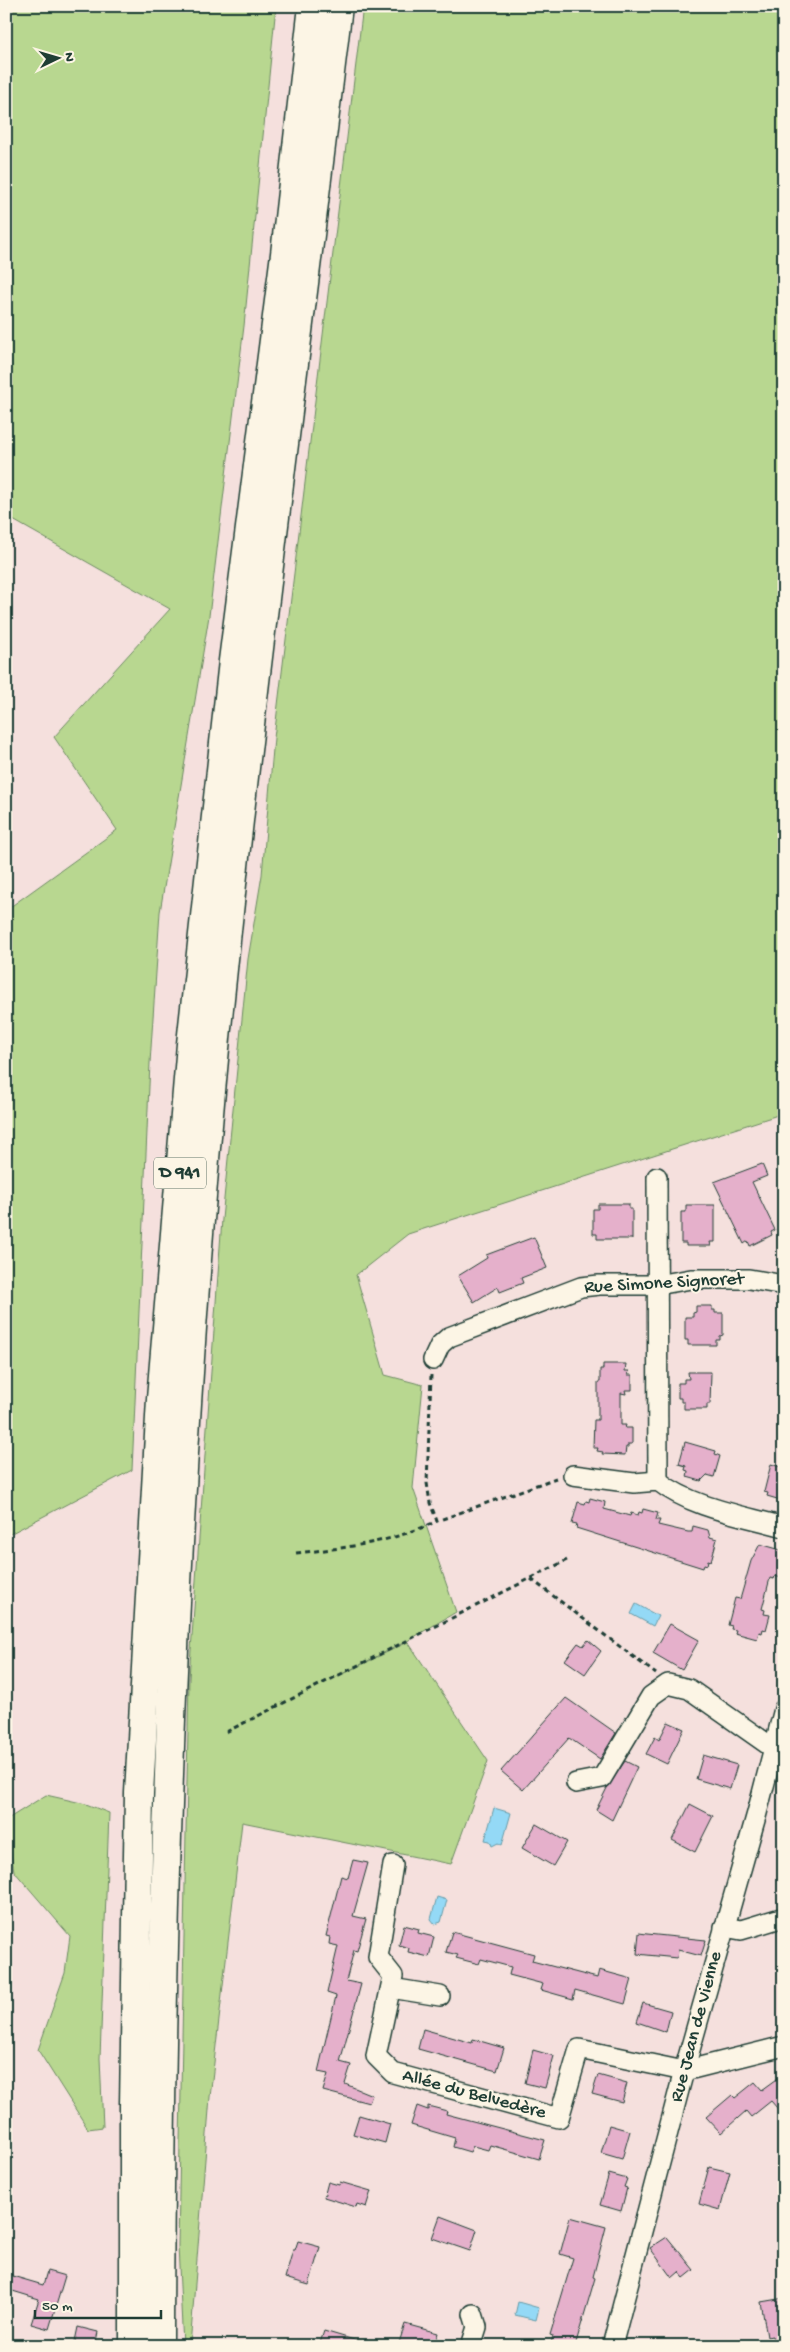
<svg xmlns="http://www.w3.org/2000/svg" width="790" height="2352" viewBox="0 0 790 2352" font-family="'Gochi Hand',sans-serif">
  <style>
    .green { fill: #b8d790; stroke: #6c8a62 }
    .water { fill: #94d9f6; stroke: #659ba8 }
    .building { fill: #e5b0cb; stroke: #1f3d34 }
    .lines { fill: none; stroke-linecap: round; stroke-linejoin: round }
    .minor-casing { stroke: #1f3d34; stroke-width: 22 }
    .trunk-casing { stroke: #1f3d34; stroke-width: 31 }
    .path { stroke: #1f3d34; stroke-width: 3; stroke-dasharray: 5 4; stroke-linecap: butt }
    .minor { stroke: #fcf5e5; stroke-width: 19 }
    .trunk { stroke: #fcf5e5; stroke-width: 28 }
    .labels { text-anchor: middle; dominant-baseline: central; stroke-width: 4; stroke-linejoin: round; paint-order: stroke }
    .shield { fill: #fcf5e5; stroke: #617469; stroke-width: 1 }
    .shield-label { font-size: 18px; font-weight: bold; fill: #1f3d34 }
    .street-label { font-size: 19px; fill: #1f3d34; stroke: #fcf5e5 }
  </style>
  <rect width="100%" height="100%" fill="#f5e0dd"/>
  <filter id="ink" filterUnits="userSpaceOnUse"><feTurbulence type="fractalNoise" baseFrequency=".02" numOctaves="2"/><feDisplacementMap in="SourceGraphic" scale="10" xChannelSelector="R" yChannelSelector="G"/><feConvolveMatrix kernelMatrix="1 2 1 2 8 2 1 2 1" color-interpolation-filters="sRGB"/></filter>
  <g filter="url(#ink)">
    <g class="green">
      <path d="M 6,6 L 276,6 L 244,326 L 209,616 L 160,912 L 150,1063 L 132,1470 L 6,1536 L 6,910 L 117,830 L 54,737 L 170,609 L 6,516 Z"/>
      <path d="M 363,6 L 779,6 L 784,61 L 784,1113 L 408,1234 L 356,1275 L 385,1375 L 423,1385 L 413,1488 L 456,1612 L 409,1640 L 336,1677 L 408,1642 L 488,1761 L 451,1864 L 242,1822 L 210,2097 L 190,2346 L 183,2346 L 178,2246 L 189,1678 L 222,1219 L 248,959 L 262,875 L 274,738 Z"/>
      <path d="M 46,1795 L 86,1804 L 109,1813 L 100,2058 L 103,2127 L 88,2129 L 38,2050 L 65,1973 L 70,1936 L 14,1871 L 6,1827 L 6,1820 Z"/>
    </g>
    <g class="water">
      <path d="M 636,1604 L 658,1616 L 653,1626 L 631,1614 Z"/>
      <path d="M 494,1808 L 511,1813 L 502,1845 L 498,1843 L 492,1846 L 490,1841 L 485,1840 Z"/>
      <path d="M 437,1897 L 447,1900 L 441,1922 L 435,1924 L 431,1919 Z"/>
      <path d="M 518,2302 L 539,2308 L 536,2320 L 515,2315 Z"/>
    </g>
    <g class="building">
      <path d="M 762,1164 L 767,1176 L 752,1182 L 775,1230 L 771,1232 L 772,1235 L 750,1246 L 748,1241 L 744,1244 L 714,1182 Z"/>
      <path d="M 598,1204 L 629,1204 L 629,1209 L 632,1209 L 632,1239 L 597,1239 L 597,1234 L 593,1234 L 593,1209 L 598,1209 Z"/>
      <path d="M 686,1205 L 715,1205 L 715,1242 L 710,1242 L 711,1246 L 686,1246 L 686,1243 L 681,1243 L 681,1212 L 686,1212 Z"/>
      <path d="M 534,1237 L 547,1268 L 521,1278 L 523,1283 L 500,1292 L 498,1287 L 474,1302 L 458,1276 L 487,1258 L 486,1255 Z"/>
      <path d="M 696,1306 L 712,1306 L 712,1310 L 715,1310 L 715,1313 L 723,1313 L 723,1335 L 720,1336 L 720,1340 L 716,1340 L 716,1345 L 688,1345 L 688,1340 L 685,1340 L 685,1317 L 693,1317 L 693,1313 L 696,1312 Z"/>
      <path d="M 603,1364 L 626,1364 L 625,1371 L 629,1371 L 628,1375 L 632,1375 L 632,1390 L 625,1390 L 626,1394 L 621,1393 L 621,1425 L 626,1425 L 625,1428 L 632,1428 L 632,1444 L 628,1444 L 628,1447 L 626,1447 L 625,1455 L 602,1454 L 603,1452 L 597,1451 L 598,1448 L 593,1448 L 594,1420 L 598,1420 L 598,1382 L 600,1382 L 600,1369 L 603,1369 Z"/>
      <path d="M 688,1372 L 711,1372 L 710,1404 L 707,1404 L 707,1409 L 684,1409 L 684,1402 L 681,1402 L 681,1398 L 678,1398 L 678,1383 L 684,1383 L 684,1379 L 689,1379 Z"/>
      <path d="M 685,1442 L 716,1451 L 715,1454 L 720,1456 L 714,1477 L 707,1475 L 701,1481 L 687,1477 L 688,1471 L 685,1470 L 686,1466 L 679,1464 Z"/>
      <path d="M 771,1464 L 784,1468 L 784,1501 L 767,1496 L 768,1493 L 764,1492 Z"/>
      <path d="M 590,1498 L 605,1502 L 604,1509 L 630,1516 L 631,1513 L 638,1515 L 639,1512 L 642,1513 L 643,1509 L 658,1513 L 656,1520 L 660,1520 L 658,1525 L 688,1532 L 692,1532 L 693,1526 L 708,1530 L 710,1537 L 717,1539 L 711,1561 L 708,1560 L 707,1565 L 704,1564 L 703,1568 L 576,1528 L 577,1525 L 572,1524 L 578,1502 L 585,1504 L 586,1501 L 589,1502 Z"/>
      <path d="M 760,1544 L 781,1550 L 780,1558 L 784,1558 L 784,1567 L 781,1578 L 775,1576 L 774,1579 L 770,1578 L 762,1609 L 765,1610 L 764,1614 L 770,1615 L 766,1630 L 763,1629 L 762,1633 L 759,1632 L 757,1639 L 735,1633 L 736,1630 L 731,1629 L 732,1626 L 728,1625 L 735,1598 L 740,1599 L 741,1596 L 751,1561 Z"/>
      <path d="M 670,1624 L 699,1640 L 682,1670 L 653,1653 Z"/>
      <path d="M 588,1640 L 601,1651 L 585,1674 L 565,1660 L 578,1643 L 583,1646 Z"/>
      <path d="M 566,1698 L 616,1733 L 600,1759 L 569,1738 L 523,1790 L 501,1771 Z"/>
      <path d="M 668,1722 L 684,1729 L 667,1764 L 646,1754 L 655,1737 L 659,1740 Z"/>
      <path d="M 703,1755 L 737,1765 L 730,1789 L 696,1779 Z"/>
      <path d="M 625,1761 L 637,1767 L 612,1820 L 596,1810 L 607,1788 Z"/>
      <path d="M 690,1804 L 713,1816 L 695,1852 L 672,1840 Z"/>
      <path d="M 536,1824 L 567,1842 L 553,1866 L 522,1848 Z"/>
      <path d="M 353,1860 L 368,1863 L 353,1916 L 366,1919 L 357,1951 L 354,1950 L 346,1981 L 361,1984 L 340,2062 L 351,2065 L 345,2084 L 372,2095 L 369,2103 L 323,2091 L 328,2074 L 318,2072 L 336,1996 L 327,1993 L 338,1946 L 329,1944 L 330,1937 L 326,1936 L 341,1876 L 348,1878 Z"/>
      <path d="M 404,1925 L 419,1929 L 418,1933 L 434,1937 L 429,1957 L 408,1952 L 409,1948 L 399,1945 Z"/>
      <path d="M 452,1932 L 534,1954 L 532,1961 L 597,1978 L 599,1970 L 632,1979 L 625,2004 L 575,1990 L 573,1999 L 541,1990 L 543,1984 L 509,1975 L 511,1967 L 481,1959 L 479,1964 L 456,1958 L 458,1955 L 446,1952 Z"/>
      <path d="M 639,1933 L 647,1934 L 706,1940 L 701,1956 L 678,1950 L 677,1958 L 637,1954 Z"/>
      <path d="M 643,2003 L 671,2011 L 666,2032 L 637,2022 Z"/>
      <path d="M 423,2029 L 472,2043 L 473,2039 L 504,2048 L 497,2071 L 418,2049 Z"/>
      <path d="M 533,2050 L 554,2056 L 545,2088 L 525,2083 Z"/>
      <path d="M 784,2074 L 784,2116 L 771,2101 L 751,2117 L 746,2111 L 721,2133 L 706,2117 L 732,2095 L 735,2098 L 755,2082 L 762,2090 Z"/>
      <path d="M 598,2075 L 627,2083 L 622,2102 L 592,2094 Z"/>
      <path d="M 417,2106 L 428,2110 L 428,2106 L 447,2111 L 446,2114 L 545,2140 L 539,2159 L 490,2145 L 488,2150 L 473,2146 L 470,2152 L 453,2147 L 455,2138 L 411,2125 Z"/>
      <path d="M 359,2115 L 390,2124 L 385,2143 L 353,2134 Z"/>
      <path d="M 609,2125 L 630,2131 L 622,2159 L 601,2153 Z"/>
      <path d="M 709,2167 L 730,2172 L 720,2210 L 699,2204 Z"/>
      <path d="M 609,2174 L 627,2179 L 624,2187 L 627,2188 L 621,2211 L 600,2205 Z"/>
      <path d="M 328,2182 L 339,2185 L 340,2182 L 371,2191 L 366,2207 L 357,2204 L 356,2207 L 324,2197 Z"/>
      <path d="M 440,2216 L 477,2230 L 470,2251 L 432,2238 Z"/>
      <path d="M 570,2217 L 606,2227 L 593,2277 L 595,2278 L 575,2346 L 550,2346 L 553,2336 L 550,2335 L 573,2258 L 560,2254 Z"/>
      <path d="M 667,2237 L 694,2270 L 684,2278 L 679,2272 L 672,2278 L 650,2248 Z"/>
      <path d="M 298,2241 L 320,2247 L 309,2285 L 285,2278 L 293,2250 L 295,2250 Z"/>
      <path d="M 47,2271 L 65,2276 L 49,2329 L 31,2324 L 39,2299 L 6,2289 L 9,2275 L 43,2285 Z"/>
      <path d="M 784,2298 L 784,2346 L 774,2346 L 772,2336 L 767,2337 L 761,2302 Z"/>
      <path d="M 405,2324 L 438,2333 L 434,2346 L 398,2346 Z"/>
      <path d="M 78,2327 L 98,2332 L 95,2346 L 74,2346 Z"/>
      <path d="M 324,2331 L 361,2342 L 361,2346 L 319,2346 Z"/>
    </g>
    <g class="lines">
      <g class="minor-casing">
        <g id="minor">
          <path d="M 657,1177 L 658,1481"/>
          <path d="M 433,1360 L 440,1345 L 449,1337 L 581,1287 L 599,1285 L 657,1285 L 691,1279 L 749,1279 L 784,1285"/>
          <path d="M 573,1475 L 634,1483 L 658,1481 C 692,1508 742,1515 784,1527"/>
          <path d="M 576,1783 L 602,1778 L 651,1696 L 668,1684 L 689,1689 L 773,1748"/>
          <path d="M 393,1865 L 378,1957 L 393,1976 L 376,2056 L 393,2073 L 559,2118 L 579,2049 L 684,2071 L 784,2046"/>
          <path d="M 724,1927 L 741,1930 L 784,1917"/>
          <path d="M 391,1988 L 440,1996"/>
          <path d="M 471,2346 L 477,2327 L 473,2314"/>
          <path d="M 612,2346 L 684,2071 L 757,1813 L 784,1709"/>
        </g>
      </g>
      <g class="trunk-casing">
        <g id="trunk">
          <path d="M 134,2346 L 134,2106 L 139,1793 L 161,1399 L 191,1044 L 233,661 L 285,254 L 313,6"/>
          <path d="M 159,2346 C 160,1909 174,1472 216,1038 C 250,693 297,350 338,6"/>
        </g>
      </g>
      <g class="path">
        <path d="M 431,1375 L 427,1483 L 430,1503 L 437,1521 L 556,1478"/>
        <path d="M 296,1553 C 346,1548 391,1543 437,1521"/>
        <path d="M 531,1579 L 656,1674"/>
        <path d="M 226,1732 L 567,1560"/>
      </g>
      <use href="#minor" class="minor"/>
      <use href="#trunk" class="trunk"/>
    </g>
  </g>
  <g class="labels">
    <rect class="shield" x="154" y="1157.5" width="52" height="31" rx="4"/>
    <g class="shield-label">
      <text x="180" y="1173">D 941</text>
    </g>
    <g class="street-label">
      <text transform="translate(664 1284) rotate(-3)">Rue Simone Signoret</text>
      <text transform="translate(697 2027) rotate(-75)">Rue Jean de Vienne</text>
      <text transform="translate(474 2095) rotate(15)">Allée du Belvedère</text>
    </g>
  </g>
  <rect width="790" height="2352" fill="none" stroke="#fcf5e5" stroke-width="25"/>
  <rect x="12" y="12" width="765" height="2327" fill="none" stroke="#1f3d34" stroke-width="2" filter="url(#ink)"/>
  <g transform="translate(58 58) rotate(85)" stroke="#fcf5e5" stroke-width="4" paint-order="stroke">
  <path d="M0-4L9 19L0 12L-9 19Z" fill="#1f3d34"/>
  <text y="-8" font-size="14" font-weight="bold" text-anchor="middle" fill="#1f3d34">N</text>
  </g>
  <path d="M35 2310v8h126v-8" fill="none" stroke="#1f3d34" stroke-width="2.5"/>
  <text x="42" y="2310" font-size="15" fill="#1f3d34" stroke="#fcf5e5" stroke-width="4" paint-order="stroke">50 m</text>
</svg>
